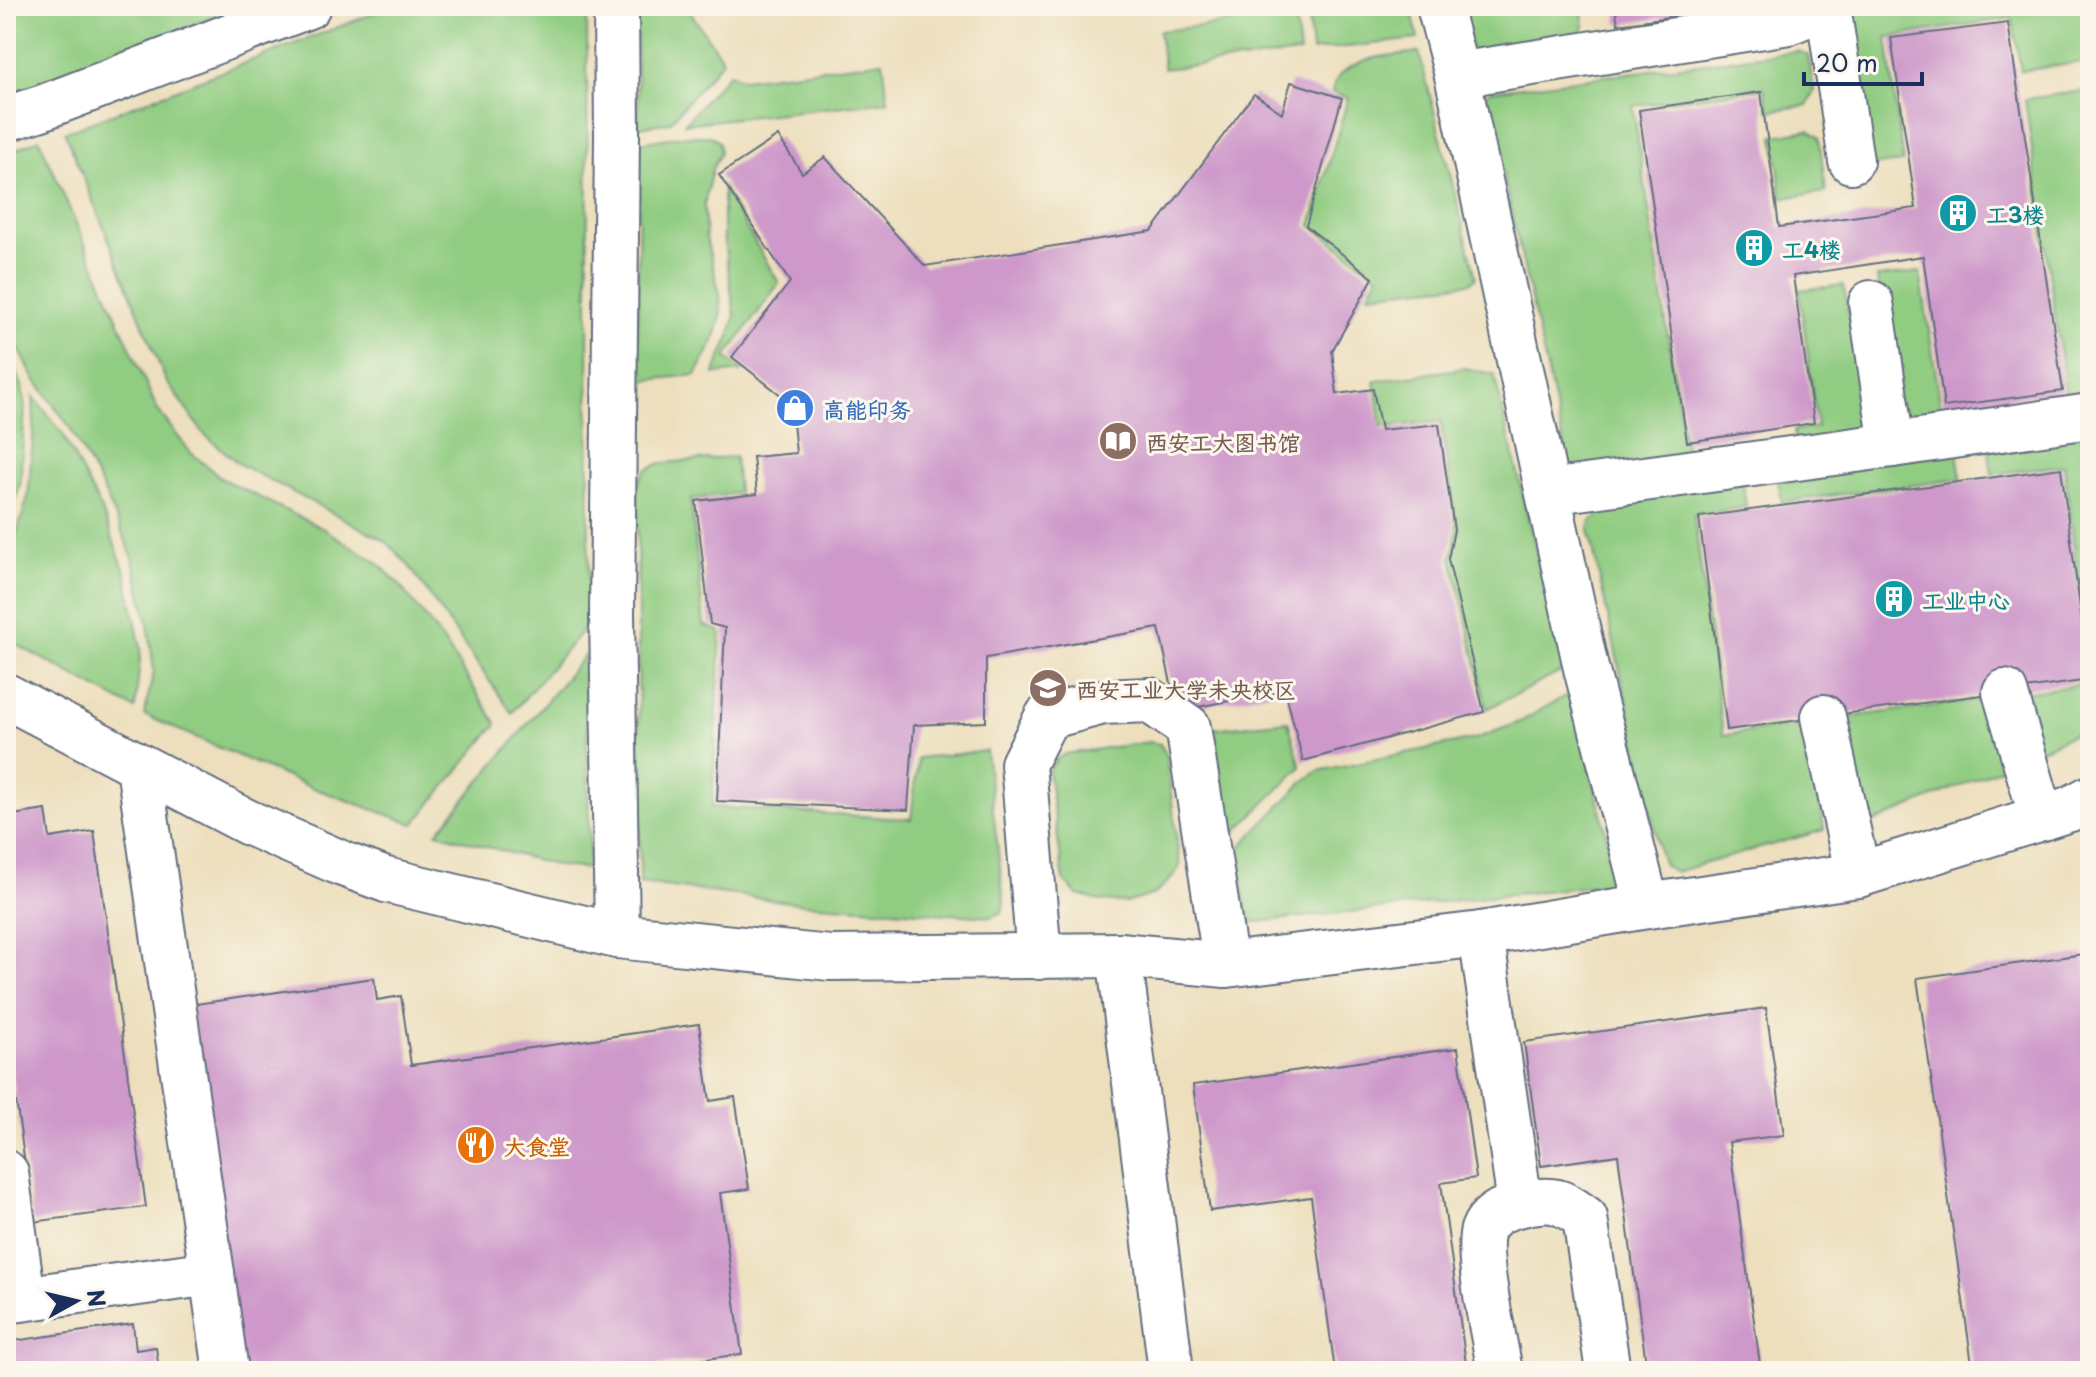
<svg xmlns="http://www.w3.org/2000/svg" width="2096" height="1377" viewBox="0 0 2096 1377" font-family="'Playpen Sans','LXGW WenKai TC',sans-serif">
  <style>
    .green { fill: #90cc81; stroke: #567e70; stroke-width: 2 }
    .building { fill: #ce99ca }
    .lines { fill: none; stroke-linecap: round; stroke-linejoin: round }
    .minor-casing { stroke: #646d7f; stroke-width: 48 }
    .minor { stroke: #fff; stroke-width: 44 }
    .labels { text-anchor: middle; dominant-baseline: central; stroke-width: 6; stroke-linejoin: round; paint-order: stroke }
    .culture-label { font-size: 22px; font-weight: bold; fill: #0d838f; stroke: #fbf7ec; text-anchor: start }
    .shop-label { font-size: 22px; font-weight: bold; fill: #366cbe; stroke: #fbf7ec; text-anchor: start }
    .education-label { font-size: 22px; font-weight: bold; fill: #785e54; stroke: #fbf7ec; text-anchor: start }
    .food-label { font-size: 22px; font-weight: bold; fill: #c56008; stroke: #fbf7ec; text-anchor: start }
  </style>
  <rect width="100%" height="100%" fill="#fbf7ec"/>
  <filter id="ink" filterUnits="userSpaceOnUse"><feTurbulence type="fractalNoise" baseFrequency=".0125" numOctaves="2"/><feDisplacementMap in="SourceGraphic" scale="16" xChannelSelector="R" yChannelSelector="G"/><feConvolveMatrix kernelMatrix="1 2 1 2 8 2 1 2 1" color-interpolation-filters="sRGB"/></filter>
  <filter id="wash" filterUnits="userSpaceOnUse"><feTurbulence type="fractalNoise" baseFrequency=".006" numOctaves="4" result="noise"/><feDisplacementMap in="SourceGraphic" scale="32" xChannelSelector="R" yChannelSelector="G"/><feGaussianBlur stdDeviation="1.8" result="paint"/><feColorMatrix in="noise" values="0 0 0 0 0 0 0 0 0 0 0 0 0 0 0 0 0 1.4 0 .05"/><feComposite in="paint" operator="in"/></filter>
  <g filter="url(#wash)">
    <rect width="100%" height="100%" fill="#eddfbd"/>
    <g class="green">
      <path d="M 6,6 L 239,6 L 6,101 Z"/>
      <path d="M 393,6 L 587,6 L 589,623 L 512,713 L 409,566 L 386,541 L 239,464 L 204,434 L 166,381 L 65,132 Z"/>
      <path d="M 636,6 L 686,6 L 723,60 L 670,122 L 638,127 Z"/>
      <path d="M 1307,6 L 1411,6 L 1418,39 L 1312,51 Z"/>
      <path d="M 1461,6 L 1581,6 L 1584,26 L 1580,38 L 1473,58 Z"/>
      <path d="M 1842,6 L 2090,6 L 2090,61 L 2021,71 L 2012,18 L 1887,37 L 1903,162 L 1862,167 Z"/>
      <path d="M 1295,15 L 1300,53 L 1164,69 L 1159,31 Z"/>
      <path d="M 1797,51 L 1808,55 L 1814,90 L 1807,105 L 1769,111 L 1764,88 L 1633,106 L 1687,460 L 1571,476 L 1485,95 L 1491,91 Z"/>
      <path d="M 1419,52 L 1476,277 L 1470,283 L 1369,294 L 1378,276 L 1311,225 L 1348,98 L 1332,92 C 1334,86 1335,79 1340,75 C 1359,55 1394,56 1419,52 Z"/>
      <path d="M 883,61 L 888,101 L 684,124 L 729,73 L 744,79 Z"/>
      <path d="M 2090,90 L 2090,405 L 2068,408 L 2025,99 Z"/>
      <path d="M 1809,130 L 1819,137 L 1826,192 L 1782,198 L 1774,136 Z"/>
      <path d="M 680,136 L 711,136 L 719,142 L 720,153 L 712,169 L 704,205 L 706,238 L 720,295 L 721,316 L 714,341 L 696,375 L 637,381 L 639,143 Z"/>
      <path d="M 39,139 L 157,409 L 190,452 L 222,479 L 324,529 L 378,563 L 397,582 L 442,639 L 497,724 L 414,824 L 310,787 L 144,715 L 154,671 L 148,623 L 132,555 L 102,487 L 69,426 L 34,378 L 6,323 L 6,154 Z"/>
      <path d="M 723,188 L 779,283 L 726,357 L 743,371 L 714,374 L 730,336 L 735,316 L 723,235 Z"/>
      <path d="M 1920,272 L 1944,427 L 1914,429 L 1896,405 L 1877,277 Z"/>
      <path d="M 1844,285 L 1863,415 L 1858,428 L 1796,446 L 1794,430 L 1817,427 L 1799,290 Z"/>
      <path d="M 6,354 L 22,385 L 25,408 L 20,485 L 6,531 Z"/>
      <path d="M 1465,368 L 1494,374 L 1565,670 L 1487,709 L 1452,558 L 1457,529 L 1441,421 L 1382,427 L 1375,381 Z"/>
      <path d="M 33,396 L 61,431 L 101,509 L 126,574 L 141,649 L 135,709 L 6,639 L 6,568 L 28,497 L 34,426 Z"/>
      <path d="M 2090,424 L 2090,670 L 2064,465 L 1992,474 L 1987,439 Z"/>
      <path d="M 1956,445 L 1961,479 L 1782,502 L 1776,469 Z"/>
      <path d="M 735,457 L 738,493 L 691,499 L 704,625 L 721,632 L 712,807 L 911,819 L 918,758 L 986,751 L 1004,903 L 1002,912 L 991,917 L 805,904 L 640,883 L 637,485 L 645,470 L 661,463 Z"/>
      <path d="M 1742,477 L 1746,507 L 1694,515 L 1723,735 L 1810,724 L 1824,830 L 1675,872 L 1664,865 L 1660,854 L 1589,530 L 1591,521 L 1616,502 Z"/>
      <path d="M 585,655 L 590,869 L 558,866 L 437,833 Z"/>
      <path d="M 2090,683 L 2090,726 L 2032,754 L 2023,693 Z"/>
      <path d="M 1572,692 L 1618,883 L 1248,923 L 1237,850 L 1304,781 L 1318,771 L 1475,739 L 1520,722 Z"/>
      <path d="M 1992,698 L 2001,768 L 1856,830 L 1841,718 Z"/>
      <path d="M 1288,721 L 1301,767 L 1231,836 L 1213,729 Z"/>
      <path d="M 1149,742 L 1160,744 L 1166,754 L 1180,866 L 1171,879 L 1154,894 L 1127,903 L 1101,901 L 1078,895 L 1064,881 L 1048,771 L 1057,759 L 1065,754 Z"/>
    </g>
    <g id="blocks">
      <g class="building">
        <path d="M 1615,6 L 1735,6 L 1735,8 L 1618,24 Z"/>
        <path d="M 2008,23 L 2063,391 L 1944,407 L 1923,256 L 1793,276 L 1814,423 L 1687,442 L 1639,110 L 1761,92 L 1779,227 L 1916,208 L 1891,38 Z"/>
        <path d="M 1291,82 L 1342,98 L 1306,226 L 1373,278 L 1332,351 L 1337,394 L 1373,389 L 1381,430 L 1439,424 L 1454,530 L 1448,559 L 1484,712 L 1303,761 L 1285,690 L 1177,711 L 1159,628 L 986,658 L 986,722 L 914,725 L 908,810 L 717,801 L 725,628 L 710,624 L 696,501 L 757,494 L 753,457 L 796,453 L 791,403 L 732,357 L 790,282 L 719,175 L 778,136 L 802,173 L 825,157 L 925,266 L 1152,231 L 1254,94 L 1282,113 Z"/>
        <path d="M 2061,468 L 2090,680 L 1727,730 L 1699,517 Z"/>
        <path d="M 46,810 L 50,838 L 94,831 L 146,1207 L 33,1222 L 6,1029 L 6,816 Z"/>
        <path d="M 2084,954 L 2090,997 L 2090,1371 L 1973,1371 L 1917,978 Z"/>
        <path d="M 374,978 L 377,1000 L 401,996 L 411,1065 L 699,1024 L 710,1101 L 735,1097 L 749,1189 L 720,1193 L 742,1354 L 620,1371 L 241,1371 L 189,1005 Z"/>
        <path d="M 1766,1008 L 1784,1135 L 1729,1142 L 1761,1371 L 1647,1371 L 1618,1155 L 1541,1166 L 1524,1042 Z"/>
        <path d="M 1458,1048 L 1476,1178 L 1441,1183 L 1467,1371 L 1335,1371 L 1311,1197 L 1210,1211 L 1193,1085 Z"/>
        <path d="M 133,1324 L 136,1350 L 156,1347 L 159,1371 L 6,1371 L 6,1342 Z"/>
      </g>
    </g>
  </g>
  <g filter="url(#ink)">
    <use href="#blocks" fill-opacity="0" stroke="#646d7f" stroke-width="2"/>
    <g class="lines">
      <g class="minor-casing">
        <g id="minor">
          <path d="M 616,6 L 617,136 L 612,614 L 617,936"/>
          <path d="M 1439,6 L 1457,75 L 1586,668 L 1647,906"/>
          <path d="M 1828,6 L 1851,161"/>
          <path d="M 1457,75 L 1789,22 L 1803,16 L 1814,6"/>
          <path d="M 6,119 L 41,108 L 308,6"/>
          <path d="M 1871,303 L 1892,445"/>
          <path d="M 1549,492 L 1892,445 L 2090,416"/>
          <path d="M 2005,692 L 2042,818"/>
          <path d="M 6,696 L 247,822 L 343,864 L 386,880 L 617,936 L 830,958 L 1119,955 L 1226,965 L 1481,934 L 1647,906 L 1858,875 L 2070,809 L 2090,798"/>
          <path d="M 1823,717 L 1858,875"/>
          <path d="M 139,767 L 226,1371"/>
          <path d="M 1481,934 L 1520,1204"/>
          <path d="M 1119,955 L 1171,1371"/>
          <path d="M 1039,957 L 1023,764 L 1047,717 L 1103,702 L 1149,700 L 1188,727 L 1226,965"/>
          <path d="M 6,1173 L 23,1298"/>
          <path d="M 6,1301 L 212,1273"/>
          <path d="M 1500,1371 C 1495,1343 1475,1253 1483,1230 C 1489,1214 1507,1207 1522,1204 C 1553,1197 1560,1200 1585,1218 L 1608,1371"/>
        </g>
      </g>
      <use href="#minor" class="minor"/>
    </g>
  </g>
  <defs>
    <g id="building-disc" transform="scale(2)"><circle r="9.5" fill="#0f9aa8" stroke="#fbf7ec"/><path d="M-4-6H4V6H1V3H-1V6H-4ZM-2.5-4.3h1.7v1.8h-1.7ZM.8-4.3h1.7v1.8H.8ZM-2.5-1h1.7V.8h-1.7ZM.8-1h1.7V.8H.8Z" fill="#fff"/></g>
    <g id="shop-disc" transform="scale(2)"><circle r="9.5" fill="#3f7fe0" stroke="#fbf7ec"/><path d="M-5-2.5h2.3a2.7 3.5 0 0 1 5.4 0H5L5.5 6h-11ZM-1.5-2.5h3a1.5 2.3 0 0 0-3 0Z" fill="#fff"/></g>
    <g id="library-disc" transform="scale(2)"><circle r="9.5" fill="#8d6e63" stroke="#fbf7ec"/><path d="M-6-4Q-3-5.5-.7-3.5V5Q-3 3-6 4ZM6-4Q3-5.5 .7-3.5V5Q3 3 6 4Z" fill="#fff"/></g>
    <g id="university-disc" transform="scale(2)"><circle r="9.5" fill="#8d6e63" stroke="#fbf7ec"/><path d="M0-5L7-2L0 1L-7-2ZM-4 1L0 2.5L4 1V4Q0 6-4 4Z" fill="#fff"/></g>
    <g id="restaurant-disc" transform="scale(2)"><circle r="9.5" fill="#e8710a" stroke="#fbf7ec"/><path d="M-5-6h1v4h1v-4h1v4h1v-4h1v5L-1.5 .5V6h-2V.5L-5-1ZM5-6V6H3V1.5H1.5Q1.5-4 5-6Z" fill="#fff"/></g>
  </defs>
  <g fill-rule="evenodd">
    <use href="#building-disc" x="1958" y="213"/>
    <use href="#building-disc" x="1754" y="248"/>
    <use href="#shop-disc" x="795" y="408"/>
    <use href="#library-disc" x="1118" y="441"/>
    <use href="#building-disc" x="1894" y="599"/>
    <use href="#university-disc" x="1048" y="688"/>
    <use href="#restaurant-disc" x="476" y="1145"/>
  </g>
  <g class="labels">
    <g class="culture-label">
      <text x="1986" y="213">工3楼</text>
      <text x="1782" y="248">工4楼</text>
      <text x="1922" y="599">工业中心</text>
    </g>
    <g class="shop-label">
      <text x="823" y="408">高能印务</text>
    </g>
    <g class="education-label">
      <text x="1146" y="441">西安工大图书馆</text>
      <text x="1076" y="688">西安工业大学未央校区</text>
    </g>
    <g class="food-label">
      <text x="504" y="1145">大食堂</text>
    </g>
  </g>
  <rect width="2096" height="1377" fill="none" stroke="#fbf7ec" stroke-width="32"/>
  <g transform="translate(76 1301) rotate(82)" stroke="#fbf7ec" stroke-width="6" paint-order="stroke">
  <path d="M0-6L14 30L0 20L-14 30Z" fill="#1b2f5e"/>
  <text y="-12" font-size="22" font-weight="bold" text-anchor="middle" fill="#1b2f5e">N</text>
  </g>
  <path d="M1804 72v12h118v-12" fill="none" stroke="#1b2f5e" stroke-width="4"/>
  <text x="1816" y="72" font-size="24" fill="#1b2f5e" stroke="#fbf7ec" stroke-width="6" paint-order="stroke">20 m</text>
</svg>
